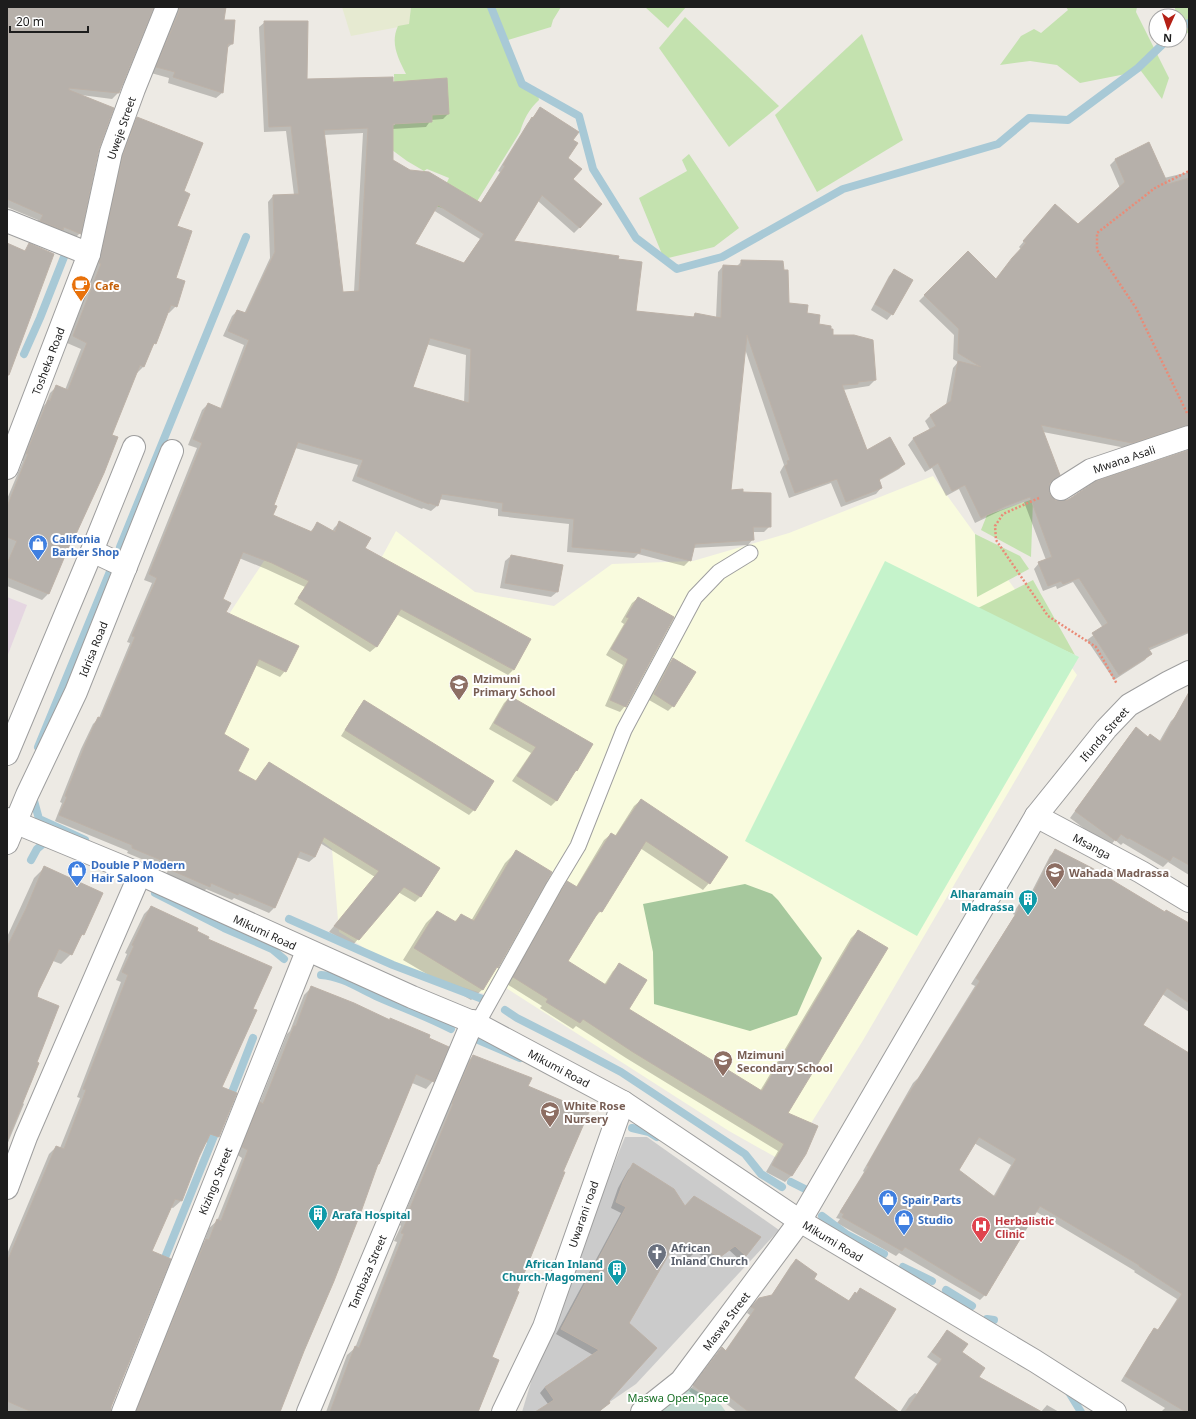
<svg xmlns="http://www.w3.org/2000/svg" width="1196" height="1419" viewBox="0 0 1196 1419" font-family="'Noto Sans',sans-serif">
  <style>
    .industrial { fill: #e5d6e1 }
    .education { fill: #f9fbde }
    .religious { fill: #cbcbcb }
    .farmland { fill: #e6ead1 }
    .grass { fill: #c4e2af }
    .forest { fill: #a6c89d }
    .wetland { fill: #c2d9d0 }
    .park { fill: #c5f3cb }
    .shadow { fill: #0003; fill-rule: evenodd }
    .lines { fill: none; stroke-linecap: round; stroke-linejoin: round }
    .stream { stroke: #a8c9d6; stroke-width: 8 }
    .building { fill: #b6b0aa; stroke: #bdb2a8; fill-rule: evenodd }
    .service-casing { stroke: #9e9e9e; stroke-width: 17 }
    .minor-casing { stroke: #9e9e9e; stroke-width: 24 }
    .path { stroke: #ea8b77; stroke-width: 2.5; stroke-dasharray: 2 2; stroke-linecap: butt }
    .service { stroke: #fff; stroke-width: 15 }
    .minor { stroke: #fff; stroke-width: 22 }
    .labels { text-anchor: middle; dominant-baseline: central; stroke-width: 4; stroke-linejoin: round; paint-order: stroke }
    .street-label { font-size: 11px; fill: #1d1d1d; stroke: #fff }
    .food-label { font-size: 11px; font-weight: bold; fill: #c56008; stroke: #fff; text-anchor: start }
    .shop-label { font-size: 11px; font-weight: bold; fill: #366cbe; stroke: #fff; text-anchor: start }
    .education-label { font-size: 11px; font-weight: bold; fill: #785e54; stroke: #fff; text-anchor: start }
    .culture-label { font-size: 11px; font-weight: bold; fill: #0d838f; stroke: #fff; text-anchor: end }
    .health-label { font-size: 11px; font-weight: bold; fill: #be3a42; stroke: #fff; text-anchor: start }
    .worship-label { font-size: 11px; font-weight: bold; fill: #5b616d; stroke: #fff; text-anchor: start }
    .park-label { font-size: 11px; fill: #176e24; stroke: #fff }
  </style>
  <rect width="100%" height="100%" fill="#edeae4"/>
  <path class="industrial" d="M 7,597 L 27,605 L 7,657 Z"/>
  <path class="education" d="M 933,476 L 1077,675 L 862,1042 L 786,1163 L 729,1131 L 506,988 L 488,995 L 414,972 L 366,949 L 349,938 L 339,932 L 332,849 L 314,835 L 202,769 L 218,631 L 283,532 L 371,577 L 396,531 L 475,592 L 554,606 L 612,564 L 693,561 L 789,533 Z"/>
  <path class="religious" d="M 625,1137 L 647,1137 L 779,1230 L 636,1384 L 595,1412 L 522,1412 L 546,1332 Z"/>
  <path class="farmland" d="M 342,7 L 411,7 L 409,25 L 351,36 Z"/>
  <g class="grass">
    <path d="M 411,7 L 561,7 L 553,20 L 551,27 L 505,41 L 520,83 L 538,95 L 539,100 C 529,109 524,119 520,132 L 468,216 L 436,206 L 449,178 L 427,169 L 424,171 L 407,161 L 388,147 L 378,128 L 395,125 L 394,74 L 406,74 C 398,58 390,43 398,26 L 409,24 Z"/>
    <path d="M 645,7 L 686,7 L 668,28 Z"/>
    <path d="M 1066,7 L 1137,7 L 1136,12 L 1169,78 L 1162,99 L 1141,71 L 1080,83 L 1057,65 L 1030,61 L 1000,65 L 1021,36 L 1034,29 L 1041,33 L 1068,10 Z"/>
    <path d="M 1176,7 L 1189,7 L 1189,32 L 1180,38 L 1180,16 L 1176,16 L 1175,8 Z"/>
    <path d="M 685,17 L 779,106 L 729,147 L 659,48 Z"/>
    <path d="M 862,34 L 903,140 L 817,192 L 775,115 Z"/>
    <path d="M 689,154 L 739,228 L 714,247 L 664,259 L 639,198 L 687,171 L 682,160 Z"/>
    <path d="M 1033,499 L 1031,557 L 981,530 L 987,515 Z"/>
    <path d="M 975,534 L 1020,556 L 1029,569 L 977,597 Z"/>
    <path d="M 1033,580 L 1075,655 L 974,610 Z"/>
  </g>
  <path class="forest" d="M 745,884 L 772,894 L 778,900 L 822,958 L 797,1015 L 750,1031 L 654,1004 L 653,952 L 643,904 Z"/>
  <path class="wetland" d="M 677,1380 L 721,1405 L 726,1412 L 633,1412 Z"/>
  <path class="park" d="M 885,561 L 1079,657 L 917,936 L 745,841 Z"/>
  <g class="shadow">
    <path d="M 10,7 L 152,7 L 118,93 L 112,99 L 81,95 L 98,149 L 80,233 L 74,239 L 35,227 L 38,220 L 7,207 L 7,14 Z"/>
    <path d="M 172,7 L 225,7 L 223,21 L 232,44 L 226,49 L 222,93 L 216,98 L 168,83 L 169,78 L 151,73 Z"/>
    <path d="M 265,22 L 306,80 L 392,83 L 448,114 L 443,119 L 431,120 L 426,127 L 392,129 L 392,161 L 410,171 L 480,204 L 500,172 L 498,171 L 527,124 L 540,109 L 572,140 L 567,158 L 580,227 L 574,233 L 538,201 L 512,242 L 617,260 L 635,312 L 692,318 L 696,314 L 716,318 L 718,272 L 723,266 L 736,267 L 742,261 L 788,304 L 806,314 L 831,336 L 875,380 L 869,386 L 843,390 L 867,452 L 904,464 L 899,469 L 878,481 L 881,488 L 876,494 L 841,507 L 831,483 L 789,498 L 780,472 L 784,465 L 745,349 L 730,491 L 742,493 L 770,526 L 764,532 L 753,532 L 753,539 L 748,545 L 693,548 L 690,560 L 684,566 L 638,554 L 634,558 L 567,552 L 569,524 L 498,516 L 498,509 L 439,499 L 437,506 L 431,511 L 423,508 L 422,509 L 352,481 L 358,465 L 295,448 L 273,505 L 272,516 L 310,532 L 317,524 L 332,532 L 334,528 L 339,523 L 364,548 L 513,670 L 508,675 L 396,614 L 376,647 L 370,652 L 294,604 L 305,587 L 266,569 L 239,558 L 222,599 L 225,612 L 285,671 L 280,677 L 255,665 L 223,734 L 237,772 L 255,782 L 264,768 L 270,763 L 438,868 L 420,897 L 415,902 L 398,892 L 353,945 L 329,932 L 375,877 L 320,843 L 315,857 L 309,862 L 296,857 L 274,908 L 269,913 L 234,898 L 232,900 L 206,889 L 204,892 L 166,875 L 168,870 L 127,853 L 128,851 L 55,821 L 62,803 L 60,802 L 81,749 L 93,724 L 99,718 L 130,643 L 127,642 L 152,583 L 144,580 L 197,448 L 188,445 L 202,410 L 208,404 L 220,409 L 244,345 L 223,336 L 232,316 L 237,311 L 244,314 L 270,258 L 268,202 L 273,196 L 294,195 L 286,131 L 264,132 L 259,27 ZM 363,133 L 354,292 L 342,293 L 324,135 ZM 433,210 L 480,239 L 463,264 L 413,245 ZM 426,344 L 466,355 L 464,403 L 411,387 Z"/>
    <path d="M 137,118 L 182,192 L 176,226 L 176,306 L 169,313 L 167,312 L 155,343 L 152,347 L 143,367 L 137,373 L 136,373 L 111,435 L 70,544 L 68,546 L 48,594 L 42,600 L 7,586 L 7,499 L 23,461 L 20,460 L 42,408 L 46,403 L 50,393 L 57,386 L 65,390 L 81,349 L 67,343 L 95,270 L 93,269 L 117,163 L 131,124 Z"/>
    <path d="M 1149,144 L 1164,178 L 1189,172 L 1189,432 L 1126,448 L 1043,432 L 1049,484 L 1048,490 L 1050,497 L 1054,501 L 1061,502 L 1189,451 L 1189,633 L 1148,651 L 1150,654 L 1145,660 L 1114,680 L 1087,640 L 1103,628 L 1073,582 L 1057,589 L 1056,586 L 1043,591 L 1034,569 L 1039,563 L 1046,560 L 1024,502 L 1000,511 L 975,523 L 959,489 L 946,496 L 932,468 L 925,472 L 908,445 L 913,439 L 930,430 L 925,421 L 930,416 L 946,405 L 953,368 L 958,362 L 953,359 L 954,335 L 919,301 L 968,252 L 995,280 L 1021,249 L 1019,247 L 1050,211 L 1078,226 L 1120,188 L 1110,165 L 1115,160 Z"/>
    <path d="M 895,270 L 892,314 L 887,320 L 871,310 L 889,276 Z"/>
    <path d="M 511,556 L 562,565 L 557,592 L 551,597 L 500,588 L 505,561 Z"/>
    <path d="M 638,598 L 625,706 L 620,712 L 605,706 L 623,665 L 606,655 L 624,624 L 621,622 L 632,603 Z"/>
    <path d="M 673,659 L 673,706 L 668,711 L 649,700 L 667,665 Z"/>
    <path d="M 510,697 L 577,770 L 572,775 L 556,801 L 551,806 L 512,781 L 531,753 L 489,729 L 504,703 Z"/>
    <path d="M 364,702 L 474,810 L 469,815 L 341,736 L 359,707 Z"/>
    <path d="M 1189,708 L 1189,875 L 1168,862 L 1163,867 L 1123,843 L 1121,845 L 1115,840 L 1109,847 L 1070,818 L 1130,735 L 1136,729 L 1148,738 L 1159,742 L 1171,721 L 1177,715 Z"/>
    <path d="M 641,800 L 709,883 L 703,890 L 640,848 L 601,911 L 594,918 L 567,962 L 604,985 L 613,971 L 619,965 L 627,1010 L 760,1091 L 851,938 L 858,931 L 787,1114 L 792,1175 L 785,1182 L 766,1172 L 778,1151 L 626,1058 L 576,1026 L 573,1029 L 540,1008 L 542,1006 L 507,984 L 561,889 L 568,882 L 576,887 L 604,840 L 611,834 L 615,836 L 634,806 Z"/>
    <path d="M 1055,851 L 1164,913 L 1189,925 L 1189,1012 L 1162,994 L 1142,1025 L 1189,1054 L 1189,1412 L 1161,1412 L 1165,1408 L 1121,1381 L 1149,1335 L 1154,1329 L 1157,1331 L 1177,1299 L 1134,1272 L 1135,1271 L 1035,1211 L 985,1295 L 980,1300 L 899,1253 L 896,1256 L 837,1223 L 840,1219 L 836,1218 L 864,1172 L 863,1171 L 913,1083 L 918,1078 L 975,986 L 971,984 L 1015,915 L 1013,914 L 1023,897 L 1029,892 L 1031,893 L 1050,856 ZM 974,1143 L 1011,1165 L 993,1197 L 957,1170 Z"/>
    <path d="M 516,852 L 551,872 L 497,967 L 493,971 L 483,989 L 471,1000 L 403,960 L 426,923 L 437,912 L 454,922 L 461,915 L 471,921 L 505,863 Z"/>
    <path d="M 44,868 L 83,934 L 79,938 L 71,954 L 61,964 L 53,961 L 38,992 L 22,1102 L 24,1104 L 7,1145 L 7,937 L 34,878 Z"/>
    <path d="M 151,907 L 196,931 L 207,939 L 252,1010 L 220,1087 L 236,1093 L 218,1137 L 211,1144 L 205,1142 L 181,1201 L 173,1208 L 170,1207 L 150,1252 L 110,1412 L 7,1412 L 7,1254 L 49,1154 L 56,1147 L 60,1148 L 80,1098 L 77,1097 L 121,982 L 116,980 L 127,954 L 125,953 L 144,914 Z"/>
    <path d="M 312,987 L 428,1038 L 433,1081 L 426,1089 L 412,1083 L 379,1164 L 376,1166 L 279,1412 L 133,1412 L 198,1247 L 204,1242 L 209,1228 L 217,1221 L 242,1158 L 236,1154 L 253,1111 L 259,1104 L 287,1034 L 290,1031 L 304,995 Z"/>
    <path d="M 473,1056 L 527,1086 L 562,1172 L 491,1358 L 480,1404 L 481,1405 L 478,1412 L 326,1412 L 347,1355 L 355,1348 L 397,1242 L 394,1241 L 401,1226 L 400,1225 L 415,1189 L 464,1065 Z"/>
    <path d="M 633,1165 L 684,1207 L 689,1202 L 745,1255 L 740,1260 L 729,1250 L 714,1262 L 695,1252 L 689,1258 L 671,1248 L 627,1324 L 607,1401 L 609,1403 L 599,1412 L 537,1412 L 548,1404 L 540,1393 L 545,1387 L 593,1355 L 556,1334 L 621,1213 L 611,1208 L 618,1188 L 628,1170 Z"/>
    <path d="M 796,1260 L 813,1280 L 848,1301 L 860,1289 L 853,1379 L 898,1412 L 737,1412 L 716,1396 L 708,1405 L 689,1391 L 717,1354 L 725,1351 L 750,1315 L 747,1313 L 753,1304 L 759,1299 L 771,1296 L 791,1265 Z"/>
    <path d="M 947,1331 L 978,1377 L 1041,1412 L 900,1412 L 909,1398 L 915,1393 L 917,1394 L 937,1364 L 927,1357 Z"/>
    <path d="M 1047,1405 L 1059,1412 L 1041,1412 Z"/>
  </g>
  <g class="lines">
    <g class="stream">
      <path d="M 491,7 L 522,84 L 579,116 L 593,169 L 636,238 L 677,269 L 722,257 L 843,189 L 998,144 L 1029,118 L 1068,120 L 1138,68 L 1167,40"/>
      <path d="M 1180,27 L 1189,23"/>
      <path d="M 24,354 L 40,318 L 66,252 L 60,250"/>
      <path d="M 120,547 L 246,237"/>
      <path d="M 38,747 L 111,569"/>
      <path d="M 33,797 L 39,819 L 85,840"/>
      <path d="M 31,860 L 37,849 L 44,843 L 50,845"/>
      <path d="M 155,893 L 224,928 L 272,949 L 284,959"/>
      <path d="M 289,919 L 393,965 L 485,1000"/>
      <path d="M 321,975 C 341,976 360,989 378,997 C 403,1008 428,1017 451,1029"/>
      <path d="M 505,1010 L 517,1018 L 570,1045 L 621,1072 L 745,1154 L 761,1174 L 782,1187"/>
      <path d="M 476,1039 L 520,1058"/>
      <path d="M 229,1100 L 253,1038"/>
      <path d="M 632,1128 L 649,1132 L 657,1137"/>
      <path d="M 791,1182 L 805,1189"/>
      <path d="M 822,1216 L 846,1234 L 884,1254"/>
      <path d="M 162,1265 L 218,1126"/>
      <path d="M 903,1267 L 932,1281"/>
      <path d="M 946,1290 L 972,1306"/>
      <path d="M 987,1319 L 994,1320"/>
      <path d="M 1067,1389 L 1081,1412"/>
    </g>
  </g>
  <g class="building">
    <path d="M 7,7 L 154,7 L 119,93 L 69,88 L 69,90 L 114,108 L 99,149 L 81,234 L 64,227 L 63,230 L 40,221 L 43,215 L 7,199 Z"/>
    <path d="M 179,7 L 226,7 L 224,20 L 235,20 L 233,44 L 228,44 L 223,93 L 173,77 L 175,72 L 156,67 L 179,12 Z"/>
    <path d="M 264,21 L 308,21 L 307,79 L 393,77 L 393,82 L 447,78 L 449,114 L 432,115 L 432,122 L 393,124 L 393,160 L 410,170 L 429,172 L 481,203 L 505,166 L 503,165 L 532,117 L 533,118 L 540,107 L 579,132 L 573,140 L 578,143 L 568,158 L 582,169 L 573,179 L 602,204 L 580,228 L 542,195 L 514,241 L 619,256 L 618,259 L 642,262 L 636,311 L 694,317 L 695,313 L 721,318 L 723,265 L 741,266 L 741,260 L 783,261 L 784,270 L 788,270 L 789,303 L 808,305 L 807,313 L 820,315 L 819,324 L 831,326 L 831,329 L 833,329 L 833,335 L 854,335 L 873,340 L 876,380 L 858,382 L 858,384 L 842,385 L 867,450 L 890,437 L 905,464 L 879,479 L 882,488 L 846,502 L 837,479 L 795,493 L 785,466 L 788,464 L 787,461 L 790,460 L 747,335 L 731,490 L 743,489 L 743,492 L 771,493 L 771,527 L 753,527 L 754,540 L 695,544 L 691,561 L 641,548 L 640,553 L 572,547 L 574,519 L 502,511 L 503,503 L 442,494 L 438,506 L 429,503 L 429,504 L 357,476 L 363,460 L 298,442 L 274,505 L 277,506 L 273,515 L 312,532 L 317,522 L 335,532 L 339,521 L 371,538 L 365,548 L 531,639 L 514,670 L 401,609 L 377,647 L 298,598 L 309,581 L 272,563 L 243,552 L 223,599 L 231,603 L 226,612 L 299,646 L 286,672 L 259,659 L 224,734 L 249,749 L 238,771 L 256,781 L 269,762 L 440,868 L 421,897 L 404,887 L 359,940 L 334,926 L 379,871 L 324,837 L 315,857 L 300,851 L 275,908 L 239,893 L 238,895 L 211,883 L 210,887 L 171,870 L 173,865 L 132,848 L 132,845 L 59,815 L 67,797 L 65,796 L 86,743 L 98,717 L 101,718 L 135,637 L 132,636 L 157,578 L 149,574 L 202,443 L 193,439 L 208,403 L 222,409 L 249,340 L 228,331 L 237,310 L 246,313 L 275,252 L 273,195 L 299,194 L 291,126 L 269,127 ZM 368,128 L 359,291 L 343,292 L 324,130 ZM 438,205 L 484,234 L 464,263 L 415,244 ZM 430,338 L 471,349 L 469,403 L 413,387 Z"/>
    <path d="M 137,117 L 203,143 L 184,191 L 190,194 L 177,226 L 192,231 L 176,278 L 185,281 L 177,307 L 171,305 L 156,344 L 154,343 L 144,367 L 140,365 L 112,435 L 118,437 L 104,473 L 71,545 L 70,544 L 49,594 L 7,577 L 7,564 L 17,541 L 7,537 L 7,507 L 28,454 L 26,454 L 48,400 L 50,401 L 56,385 L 68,390 L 87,343 L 73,336 L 101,264 L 99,263 L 123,155 Z"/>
    <path d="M 1149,142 L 1168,184 L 1189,178 L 1189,425 L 1132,443 L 1041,425 L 1060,475 L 1050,483 L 1049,490 L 1051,496 L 1055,500 L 1061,501 L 1068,500 L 1096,481 L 1189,450 L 1189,631 L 1148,648 L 1152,654 L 1119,675 L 1092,633 L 1108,623 L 1079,578 L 1063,584 L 1061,581 L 1048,586 L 1038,562 L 1052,557 L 1030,497 L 1006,506 L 981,518 L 965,485 L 952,491 L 938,463 L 930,468 L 913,438 L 936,426 L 930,415 L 951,401 L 958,361 L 981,367 L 958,353 L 959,329 L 924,295 L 968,251 L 996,279 L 1012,258 L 1026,243 L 1023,241 L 1055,204 L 1078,224 L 1125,182 L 1115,159 Z"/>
    <path d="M 7,243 L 25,251 L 29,243 L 54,254 L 9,375 L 7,375 Z"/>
    <path d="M 894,269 L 913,280 L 893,315 L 875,304 Z"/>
    <path d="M 511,555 L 563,565 L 558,592 L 505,583 Z"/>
    <path d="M 638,597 L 674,617 L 626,707 L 610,700 L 628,659 L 611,649 L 629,618 L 626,617 Z"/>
    <path d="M 673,658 L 696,672 L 674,707 L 654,694 Z"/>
    <path d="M 1189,692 L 1189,865 L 1173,856 L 1170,861 L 1129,838 L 1128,839 L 1121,834 L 1116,841 L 1075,811 L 1136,727 L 1148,737 L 1150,734 L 1161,742 Z"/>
    <path d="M 510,696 L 593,744 L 577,771 L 576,770 L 557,801 L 517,776 L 536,747 L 494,723 Z"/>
    <path d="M 364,700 L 494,781 L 475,811 L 345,730 Z"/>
    <path d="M 641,799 L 728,857 L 710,884 L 646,841 L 602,912 L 599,911 L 568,961 L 606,985 L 619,963 L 647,980 L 629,1009 L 762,1091 L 858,930 L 888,948 L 788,1113 L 818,1126 L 806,1154 L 792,1176 L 772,1165 L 784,1144 L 633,1052 L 583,1019 L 580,1023 L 546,1002 L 548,999 L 513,977 L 567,881 L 577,887 L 611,833 L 616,836 Z"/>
    <path d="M 1055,849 L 1092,868 L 1165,912 L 1166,910 L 1189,923 L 1189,1003 L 1167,988 L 1143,1025 L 1189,1053 L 1189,1412 L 1186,1412 L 1125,1376 L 1154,1328 L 1158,1330 L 1182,1294 L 1139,1266 L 1139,1265 L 1040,1206 L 986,1296 L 905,1247 L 902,1251 L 842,1217 L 844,1214 L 840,1212 L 869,1166 L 867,1166 L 900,1108 L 980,981 L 976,978 L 1019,909 L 1018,908 L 1029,891 L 1033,893 ZM 979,1137 L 1016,1159 L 995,1197 L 959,1170 Z"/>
    <path d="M 516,850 L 552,872 L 498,968 L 497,967 L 483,990 L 414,948 L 437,911 L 456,922 L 461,914 L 474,921 Z"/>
    <path d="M 44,866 L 103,893 L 84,935 L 82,934 L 72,955 L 59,949 L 38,992 L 37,997 L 59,1006 L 37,1062 L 39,1063 L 8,1139 L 7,947 L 26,909 Z"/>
    <path d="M 151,906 L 198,928 L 197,931 L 209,937 L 208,939 L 272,967 L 253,1009 L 257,1010 L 222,1087 L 237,1093 L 219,1137 L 210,1134 L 199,1157 L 182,1201 L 175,1199 L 152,1251 L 171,1259 L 111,1407 L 111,1412 L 32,1412 L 7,1401 L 7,1262 L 56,1146 L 64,1149 L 86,1090 L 83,1089 L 128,975 L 122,972 L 134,946 L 132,945 Z"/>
    <path d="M 311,986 L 354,1003 L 390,1020 L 390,1018 L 430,1035 L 429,1038 L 449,1047 L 434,1082 L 416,1074 L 379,1164 L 378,1164 L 362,1209 L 334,1281 L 304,1351 L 280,1412 L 136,1412 L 206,1239 L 209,1240 L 217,1219 L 221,1221 L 248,1150 L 242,1147 L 260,1102 L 263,1104 L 294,1026 L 296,1026 Z"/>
    <path d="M 473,1055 L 532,1078 L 528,1086 L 589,1112 L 563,1172 L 565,1172 L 517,1291 L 519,1292 L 492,1357 L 499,1360 L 478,1412 L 330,1412 L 355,1346 L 359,1348 L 404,1234 L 401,1233 L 408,1218 L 406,1218 L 453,1104 L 452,1104 L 457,1091 Z"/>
    <path d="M 633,1163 L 674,1189 L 685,1206 L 694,1196 L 761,1237 L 746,1256 L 735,1246 L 720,1257 L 699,1246 L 695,1253 L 676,1242 L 629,1323 L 657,1348 L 609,1401 L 610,1403 L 598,1412 L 535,1412 L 554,1400 L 545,1387 L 599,1350 L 561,1329 L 626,1207 L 616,1202 L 623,1182 Z"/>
    <path d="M 796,1259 L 817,1274 L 814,1279 L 849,1301 L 855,1292 L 857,1294 L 860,1288 L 896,1309 L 854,1378 L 899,1412 L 749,1412 L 722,1391 L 714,1401 L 693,1385 L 722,1347 L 726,1351 L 755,1309 L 751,1307 L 759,1298 L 772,1295 Z"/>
    <path d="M 947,1330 L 968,1344 L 962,1352 L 985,1368 L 979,1377 L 1042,1412 L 905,1412 L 942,1359 L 932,1352 Z"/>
  </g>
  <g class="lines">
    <g class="service-casing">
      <path id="service" d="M 477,1024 L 554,886 L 578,846 L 624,730 L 695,597 L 719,572 L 750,553"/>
    </g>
    <g class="minor-casing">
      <g id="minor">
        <path d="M 7,221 L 89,254"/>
        <path d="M 7,468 L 89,254 L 111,152 L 134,89 L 167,7"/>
        <path d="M 1061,489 L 1091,470 L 1189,437"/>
        <path d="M 92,551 L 126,567"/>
        <path d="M 7,754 L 92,551 L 134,447"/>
        <path d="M 1036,816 L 1141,872 L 1189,901"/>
        <path d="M 7,819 L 140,874 L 412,997 L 477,1024 L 623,1102 L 800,1221 L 1035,1361 L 1115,1412"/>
        <path d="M 7,843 L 27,795 L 76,692 L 172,451"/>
        <path d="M 7,1188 L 26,1137 L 140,874"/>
        <path d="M 123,1412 L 307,951"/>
        <path d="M 308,1412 L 473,1021"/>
        <path d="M 503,1412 L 544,1327 L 623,1102"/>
        <path d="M 642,1412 L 681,1381 L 800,1221 L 1036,816 L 1106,729 L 1129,705 L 1169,682 L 1189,672"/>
      </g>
    </g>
    <g class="path">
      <path d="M 1187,413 L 1136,308 L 1097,250 L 1097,233 L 1155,188 L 1189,171"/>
      <path d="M 1039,498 L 1003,514 L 995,526 L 996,540 L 1048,616 L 1096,647 L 1117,684"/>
    </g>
    <use href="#service" class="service"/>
    <use href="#minor" class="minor"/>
  </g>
  <defs>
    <g id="cafe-pin" transform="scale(1)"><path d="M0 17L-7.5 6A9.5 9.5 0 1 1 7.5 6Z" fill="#e8710a" stroke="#fff"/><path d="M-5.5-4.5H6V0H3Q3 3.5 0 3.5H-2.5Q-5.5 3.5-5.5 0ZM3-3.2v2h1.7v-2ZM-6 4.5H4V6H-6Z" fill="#fff"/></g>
    <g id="shop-pin" transform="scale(1)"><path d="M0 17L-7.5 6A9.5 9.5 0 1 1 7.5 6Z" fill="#3f7fe0" stroke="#fff"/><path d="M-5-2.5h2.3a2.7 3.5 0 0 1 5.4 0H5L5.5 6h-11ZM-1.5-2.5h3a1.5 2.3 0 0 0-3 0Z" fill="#fff"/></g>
    <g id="school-pin" transform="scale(1)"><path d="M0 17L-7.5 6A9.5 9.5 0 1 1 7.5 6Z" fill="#8d6e63" stroke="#fff"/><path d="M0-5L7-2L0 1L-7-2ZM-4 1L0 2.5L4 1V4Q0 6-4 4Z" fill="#fff"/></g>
    <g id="building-pin" transform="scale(1)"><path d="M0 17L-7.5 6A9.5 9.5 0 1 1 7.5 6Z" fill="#0f9aa8" stroke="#fff"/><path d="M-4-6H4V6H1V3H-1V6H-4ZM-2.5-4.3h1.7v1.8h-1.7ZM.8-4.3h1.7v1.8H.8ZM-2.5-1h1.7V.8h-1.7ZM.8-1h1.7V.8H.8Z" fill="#fff"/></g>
    <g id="hospital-pin" transform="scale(1)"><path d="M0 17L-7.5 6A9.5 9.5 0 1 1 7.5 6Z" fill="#e0444e" stroke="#fff"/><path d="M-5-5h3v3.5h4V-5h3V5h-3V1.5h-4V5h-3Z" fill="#fff"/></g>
    <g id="church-pin" transform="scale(1)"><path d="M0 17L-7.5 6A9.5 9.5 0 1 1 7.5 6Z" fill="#6b7280" stroke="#fff"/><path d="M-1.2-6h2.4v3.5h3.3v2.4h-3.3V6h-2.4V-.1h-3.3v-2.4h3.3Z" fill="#fff"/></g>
  </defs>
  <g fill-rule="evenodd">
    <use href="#cafe-pin" x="81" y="285"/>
    <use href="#shop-pin" x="38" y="544"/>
    <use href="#school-pin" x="459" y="684"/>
    <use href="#shop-pin" x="77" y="870"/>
    <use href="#school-pin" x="1055" y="872"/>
    <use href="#building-pin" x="1028" y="899"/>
    <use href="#school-pin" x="723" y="1060"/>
    <use href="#school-pin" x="550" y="1111"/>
    <use href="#shop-pin" x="888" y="1199"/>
    <use href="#building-pin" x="318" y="1214"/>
    <use href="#shop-pin" x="904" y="1219"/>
    <use href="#hospital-pin" x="981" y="1226"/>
    <use href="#church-pin" x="657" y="1253"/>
    <use href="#building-pin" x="617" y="1269"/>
  </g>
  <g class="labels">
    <g class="street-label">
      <text transform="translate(121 128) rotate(-71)">Uweje Street</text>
      <text transform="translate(48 361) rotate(-69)">Tosheka Road</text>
      <text transform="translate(1124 459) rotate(-19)">Mwana Asali</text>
      <text transform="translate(93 649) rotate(-68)">Idrisa Road</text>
      <text transform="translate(1104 734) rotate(-49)">Ifunda Street</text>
      <text transform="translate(1092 846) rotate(28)">Msanga</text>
      <text transform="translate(265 932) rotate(25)">Mikumi Road</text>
      <text transform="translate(559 1068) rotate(28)">Mikumi Road</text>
      <text transform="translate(215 1181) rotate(-68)">Kizingo Street</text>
      <text transform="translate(583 1214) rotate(-71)">Uwarani road</text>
      <text transform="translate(833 1241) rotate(31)">Mikumi Road</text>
      <text transform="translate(367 1272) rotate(-67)">Tambaza Street</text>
      <text transform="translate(726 1321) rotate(-53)">Maswa Street</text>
    </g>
    <g class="food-label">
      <text x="95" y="285">Cafe</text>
    </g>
    <g class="shop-label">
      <text x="52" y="538">Califonia<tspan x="52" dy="13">Barber Shop</tspan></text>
      <text x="91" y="864">Double P Modern<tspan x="91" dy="13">Hair Saloon</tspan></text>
      <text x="902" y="1199">Spair Parts</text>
      <text x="918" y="1219">Studio</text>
    </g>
    <g class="education-label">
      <text x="473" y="678">Mzimuni<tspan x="473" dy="13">Primary School</tspan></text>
      <text x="1069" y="872">Wahada Madrassa</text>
      <text x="737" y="1054">Mzimuni<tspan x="737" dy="13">Secondary School</tspan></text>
      <text x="564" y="1105">White Rose<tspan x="564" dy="13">Nursery</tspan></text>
    </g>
    <g class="culture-label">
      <text x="1014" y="893">Alharamain<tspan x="1014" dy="13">Madrassa</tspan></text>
      <text x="332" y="1214" text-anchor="start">Arafa Hospital</text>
      <text x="603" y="1263">African Inland<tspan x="603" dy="13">Church-Magomeni</tspan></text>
    </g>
    <g class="health-label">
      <text x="995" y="1220">Herbalistic<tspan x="995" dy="13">Clinic</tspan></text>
    </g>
    <g class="worship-label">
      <text x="671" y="1247">African<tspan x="671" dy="13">Inland Church</tspan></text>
    </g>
    <g class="park-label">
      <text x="678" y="1397">Maswa Open Space</text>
    </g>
  </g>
  <rect width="1196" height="1419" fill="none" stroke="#1d1d1d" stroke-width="16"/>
  <g transform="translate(1168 28) rotate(183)"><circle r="19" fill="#ffffff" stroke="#a5a5a5"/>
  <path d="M0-3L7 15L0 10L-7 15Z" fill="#b42016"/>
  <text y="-6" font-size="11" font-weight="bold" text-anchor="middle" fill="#1d1d1d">N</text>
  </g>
  <path d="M10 26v6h78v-6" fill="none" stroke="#1d1d1d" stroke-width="2"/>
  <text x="16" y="26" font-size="12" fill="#1d1d1d" stroke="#ffffff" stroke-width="3" paint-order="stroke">20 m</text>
</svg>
